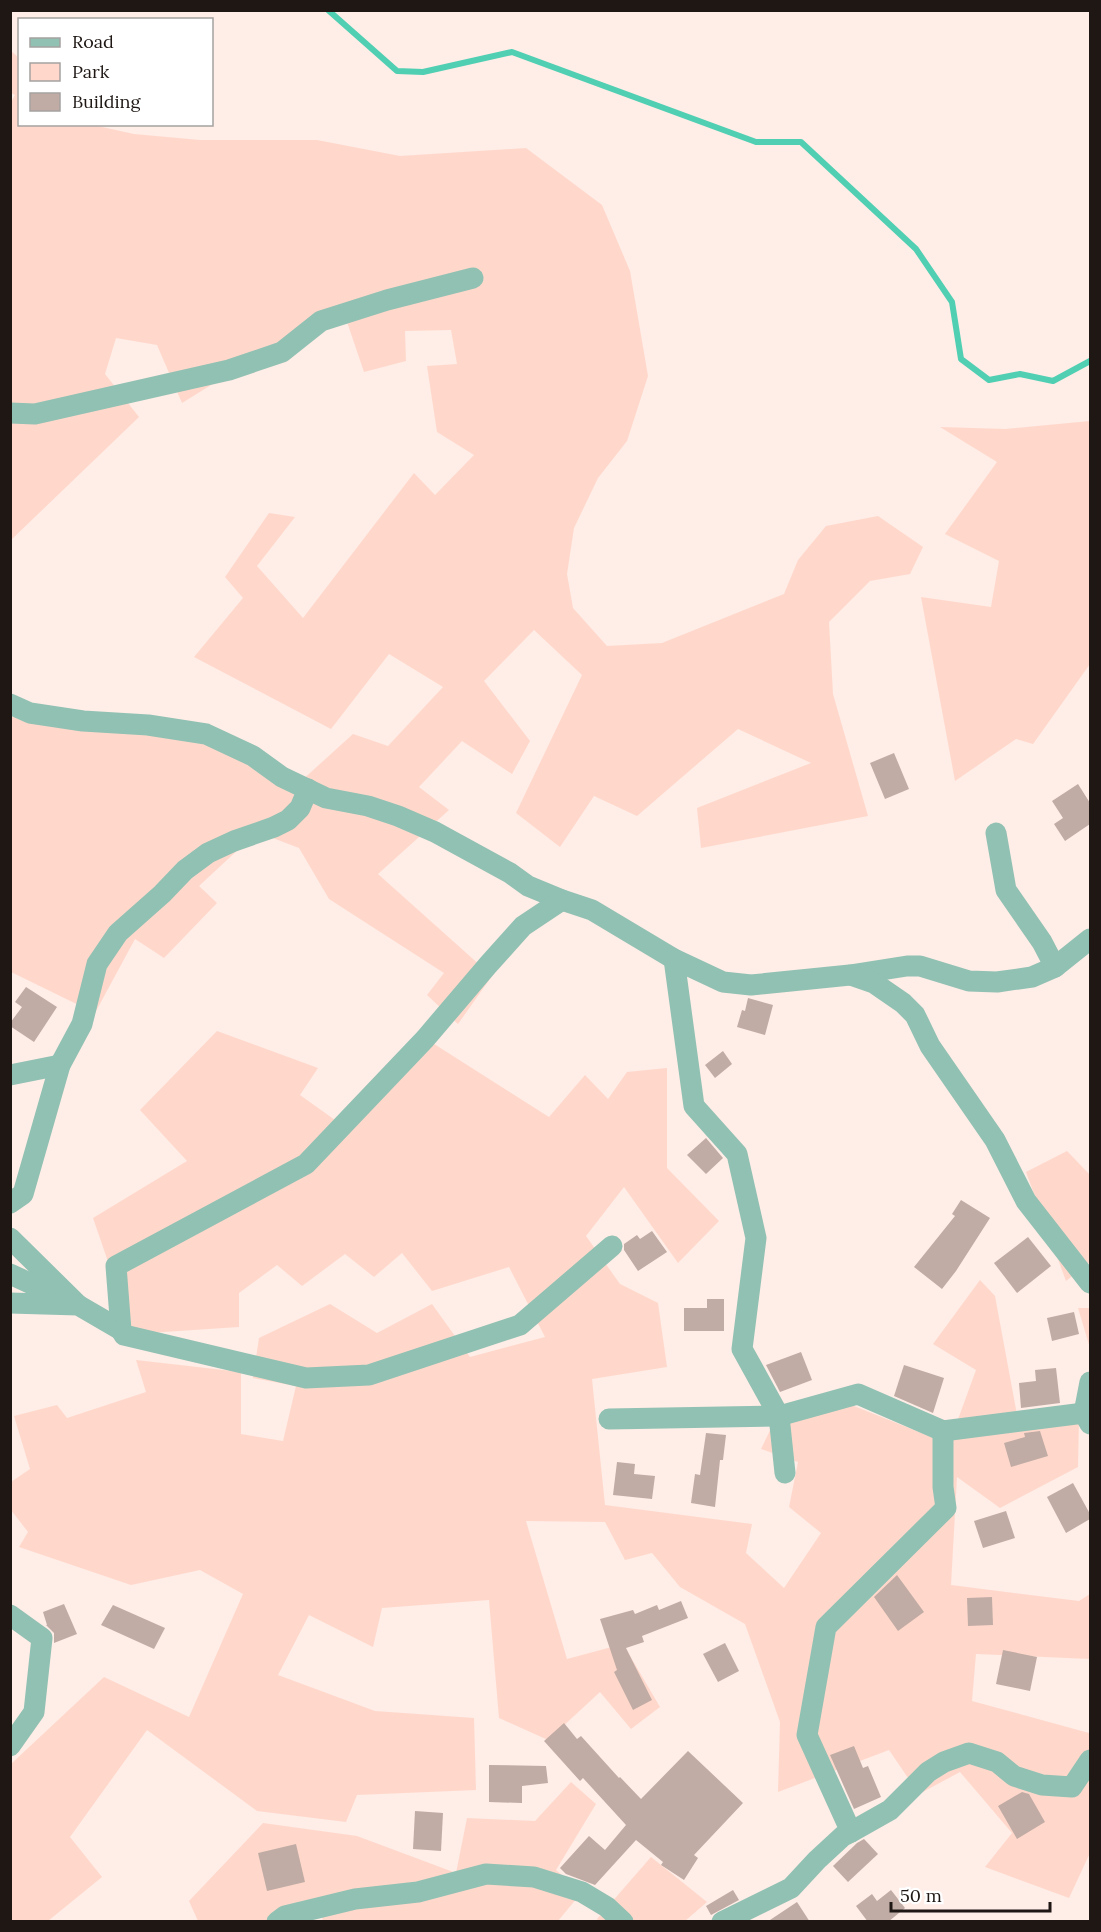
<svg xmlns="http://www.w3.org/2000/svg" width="1101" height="1932" viewBox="0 0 1101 1932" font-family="Lora,serif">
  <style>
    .green { fill: #ffd8cb }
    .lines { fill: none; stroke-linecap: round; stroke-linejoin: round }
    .stream { stroke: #51cfb3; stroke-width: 6 }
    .building { fill: #c1aca5 }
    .minor { stroke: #91c1b3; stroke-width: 21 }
  </style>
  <rect width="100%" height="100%" fill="#ffede7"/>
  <g class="green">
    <path d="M 10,50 L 19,58 L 20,124 L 93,125 L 134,134 L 200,140 L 317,140 L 400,156 L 526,148 L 602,205 L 630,271 L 648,376 L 627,441 L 598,478 L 574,528 L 567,574 L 573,608 L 607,646 L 662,643 L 784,594 L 798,560 L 826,526 L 878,516 L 923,547 L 910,574 L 870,581 L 829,622 L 833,694 L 868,816 L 701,848 L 697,808 L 811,763 L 738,729 L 637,816 L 594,796 L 560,847 L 516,813 L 582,675 L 534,630 L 484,681 L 530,741 L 512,774 L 462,741 L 419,787 L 449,810 L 378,874 L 492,976 L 458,1024 L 427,995 L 444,973 L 329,899 L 299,848 L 257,832 L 199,886 L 217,903 L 164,958 L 135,939 L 95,1013 L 11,972 L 11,717 L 201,724 L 300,782 L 353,734 L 388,746 L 443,687 L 389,654 L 331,729 L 194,657 L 243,598 L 225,577 L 269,513 L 295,517 L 257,566 L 303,618 L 414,473 L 435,495 L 474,455 L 437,432 L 427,366 L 457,364 L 451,330 L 405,331 L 406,361 L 364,372 L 345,316 L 289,337 L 182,403 L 157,345 L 116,338 L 105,374 L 139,417 L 11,540 L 10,104 L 15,95 L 11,93 Z"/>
    <path d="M 1090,421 L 1090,664 L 1033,744 L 1016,739 L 955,781 L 921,597 L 991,607 L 999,561 L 945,534 L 997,462 L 940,427 L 1005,429 Z"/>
    <path d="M 217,1031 L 318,1068 L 300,1095 L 349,1130 L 431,1042 L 549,1117 L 585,1075 L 608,1099 L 627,1072 L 667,1068 L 667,1168 L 719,1221 L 678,1263 L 624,1187 L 586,1236 L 620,1284 L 658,1303 L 667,1367 L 592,1379 L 605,1505 L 752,1524 L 746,1553 L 784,1588 L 821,1533 L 789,1507 L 798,1462 L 761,1449 L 773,1424 L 844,1402 L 949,1444 L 976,1370 L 933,1344 L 980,1280 L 995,1296 L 1020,1431 L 1079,1419 L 1078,1467 L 1000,1508 L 957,1477 L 951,1585 L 1079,1601 L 1090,1594 L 1090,1659 L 976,1654 L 972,1701 L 1089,1733 L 1090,1853 L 1069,1898 L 985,1867 L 1012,1833 L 960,1772 L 919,1794 L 889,1750 L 778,1792 L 780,1722 L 745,1624 L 680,1587 L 652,1553 L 625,1560 L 605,1522 L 526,1521 L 567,1659 L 623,1644 L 660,1707 L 631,1729 L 600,1692 L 548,1740 L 499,1718 L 489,1600 L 382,1608 L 373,1647 L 309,1615 L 278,1675 L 375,1711 L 474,1718 L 476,1790 L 357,1795 L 346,1822 L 257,1811 L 147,1730 L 70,1837 L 102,1877 L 48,1921 L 11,1921 L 11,1764 L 104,1677 L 189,1717 L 243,1594 L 200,1570 L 131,1585 L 19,1547 L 28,1532 L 11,1510 L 11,1482 L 30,1469 L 14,1416 L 57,1405 L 67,1418 L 146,1392 L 136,1360 L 241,1372 L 241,1434 L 283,1441 L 296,1386 L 253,1378 L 259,1338 L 330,1304 L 377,1333 L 432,1304 L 470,1357 L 545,1337 L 509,1267 L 432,1291 L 402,1253 L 374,1277 L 345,1254 L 302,1286 L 277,1265 L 239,1293 L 239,1327 L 133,1334 L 93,1218 L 187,1161 L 140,1110 Z"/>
    <path d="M 1067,1151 L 1090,1175 L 1090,1262 L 1066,1281 L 1026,1172 Z"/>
    <path d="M 1078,1308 L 1090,1308 L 1090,1348 Z"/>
    <path d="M 571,1782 L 596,1804 L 556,1870 L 582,1892 L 558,1921 L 323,1922 L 321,1912 L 293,1921 L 198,1921 L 189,1901 L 263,1823 L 357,1836 L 456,1873 L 467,1818 L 535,1821 Z"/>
    <path d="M 651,1857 L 707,1902 L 685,1921 L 599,1922 L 597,1919 Z"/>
  </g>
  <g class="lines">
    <path class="stream" d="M 328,10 L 397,71 L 423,72 L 512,52 L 756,142 L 801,142 L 916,249 L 952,302 L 961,359 L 989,380 L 1020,374 L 1053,381 L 1090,361"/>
  </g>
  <g class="building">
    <path d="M 894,753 L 909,789 L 885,799 L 870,763 Z"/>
    <path d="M 1078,784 L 1090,803 L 1090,824 L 1065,841 L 1054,824 L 1063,818 L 1052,801 Z"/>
    <path d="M 26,987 L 57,1007 L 34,1042 L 10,1026 L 10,1023 L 22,1007 L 15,1002 Z"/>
    <path d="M 748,998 L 773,1005 L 765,1035 L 737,1027 L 742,1010 L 745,1011 Z"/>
    <path d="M 723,1051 L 732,1064 L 715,1078 L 705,1065 Z"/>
    <path d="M 706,1138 L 723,1158 L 706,1174 L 687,1155 Z"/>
    <path d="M 961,1200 L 990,1218 L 956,1271 L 942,1289 L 914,1267 L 955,1216 L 952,1214 Z"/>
    <path d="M 652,1231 L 667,1252 L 638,1271 L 624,1250 L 624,1244 L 637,1235 L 640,1239 Z"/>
    <path d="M 1028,1237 L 1051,1266 L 1017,1293 L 994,1263 Z"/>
    <path d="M 707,1299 L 724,1299 L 724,1331 L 684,1331 L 684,1308 L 707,1308 Z"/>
    <path d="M 1074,1312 L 1079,1334 L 1052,1341 L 1047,1318 Z"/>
    <path d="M 801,1352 L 812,1380 L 780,1392 L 766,1365 Z"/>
    <path d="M 904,1365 L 944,1378 L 933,1413 L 894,1396 Z"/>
    <path d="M 1056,1368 L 1060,1403 L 1021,1408 L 1019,1383 L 1036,1381 L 1035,1370 Z"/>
    <path d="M 1040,1431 L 1048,1456 L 1011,1467 L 1004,1443 L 1025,1437 L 1024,1433 Z"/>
    <path d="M 706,1433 L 726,1435 L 723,1460 L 720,1460 L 715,1507 L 691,1503 L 695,1474 L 700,1475 Z"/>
    <path d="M 617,1462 L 635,1464 L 634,1474 L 655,1476 L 652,1499 L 613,1495 Z"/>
    <path d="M 1073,1483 L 1090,1514 L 1090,1519 L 1066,1533 L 1047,1497 Z"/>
    <path d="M 1006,1511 L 1015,1538 L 983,1548 L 974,1521 Z"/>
    <path d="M 897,1575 L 924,1612 L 898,1631 L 874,1597 Z"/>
    <path d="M 992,1597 L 993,1625 L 968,1626 L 967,1598 Z"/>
    <path d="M 681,1601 L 688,1618 L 642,1636 L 644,1642 L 626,1648 L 652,1700 L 633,1710 L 614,1672 L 617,1670 L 600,1619 L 633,1610 L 635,1614 L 657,1605 L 659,1610 Z"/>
    <path d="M 64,1604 L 77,1634 L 54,1643 L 54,1633 L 46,1625 L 47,1625 L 43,1612 Z"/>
    <path d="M 113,1605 L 165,1628 L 154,1649 L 101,1625 Z"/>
    <path d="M 725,1643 L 739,1671 L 718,1682 L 703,1654 Z"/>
    <path d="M 1003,1650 L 1037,1657 L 1030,1691 L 996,1684 Z"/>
    <path d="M 564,1723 L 577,1739 L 581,1736 L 619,1778 L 620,1777 L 641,1799 L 688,1751 L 743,1803 L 694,1855 L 698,1858 L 684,1880 L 661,1865 L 663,1862 L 636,1840 L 595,1885 L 566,1874 L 560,1868 L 589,1836 L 605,1850 L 626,1825 L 583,1778 L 580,1781 L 544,1741 Z"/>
    <path d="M 854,1746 L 863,1768 L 868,1766 L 881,1797 L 854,1809 L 830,1755 Z"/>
    <path d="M 489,1765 L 546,1766 L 548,1783 L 522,1786 L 522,1803 L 489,1802 Z"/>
    <path d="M 1022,1792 L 1029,1794 L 1045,1822 L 1017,1839 L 998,1806 Z"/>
    <path d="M 415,1811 L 443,1813 L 441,1851 L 413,1849 Z"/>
    <path d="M 864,1839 L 878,1854 L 848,1882 L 833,1866 L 857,1843 Z"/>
    <path d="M 296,1844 L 305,1882 L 267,1891 L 258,1853 Z"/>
    <path d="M 733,1890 L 739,1900 L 711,1915 L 706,1906 Z"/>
    <path d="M 891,1890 L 905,1908 L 888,1922 L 868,1922 L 856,1906 L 872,1894 L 877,1901 Z"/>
    <path d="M 797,1902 L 810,1922 L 767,1922 Z"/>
  </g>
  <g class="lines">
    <g class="minor">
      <path d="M 10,413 L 35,414 L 229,370 L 282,352 L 321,321 L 387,300 L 473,278"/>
      <path d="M 10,704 L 30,713 L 83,721 L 148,725 L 206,734 L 253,756 L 282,777 L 326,798 L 368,806 L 398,816 L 435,832 L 510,873 L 528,886 L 562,900 L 592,910 L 674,959 L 723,982 L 751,985 L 850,975 L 907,966 L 920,966 L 969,981 L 997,982 L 1032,977 L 1055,967 L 1090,939"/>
      <path d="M 996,833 L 1006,890 L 1042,942 L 1055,967"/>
      <path d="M 674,959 L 694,1106 L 737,1154 L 756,1238 L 742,1349 L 779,1416 L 785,1473"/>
      <path d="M 851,975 L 874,983 L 903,1003 L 915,1015 L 930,1046 L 995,1140 L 1026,1201 L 1090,1283"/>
      <path d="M 10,1075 L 60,1065"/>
      <path d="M 10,1203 L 23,1194 L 60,1065 L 82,1024 L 97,964 L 118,933 L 162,894 L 185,870 L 208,853 L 234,841 L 274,827 L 288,820 L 300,808 L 308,789"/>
      <path d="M 10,1238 L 78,1305"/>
      <path d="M 10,1274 L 64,1299"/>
      <path d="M 10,1303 L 78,1305 L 121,1330 L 116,1266 L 306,1164 L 425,1039 L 488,965 L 523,926 L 562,900"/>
      <path d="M 121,1330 L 124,1335 L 306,1378 L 369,1375 L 520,1325 L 612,1246"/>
      <path d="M 609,1419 L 779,1416 L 858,1394 L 943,1431 L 1084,1413"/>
      <path d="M 1090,1424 L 1084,1413 L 1090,1382"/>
      <path d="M 10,1615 L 42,1638 L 34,1712 L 10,1746"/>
      <path d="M 851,1832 L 890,1810 L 928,1772 L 944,1762 L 969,1753 L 997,1762 L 1014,1776 L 1042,1785 L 1072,1787 L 1090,1760"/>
      <path d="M 277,1922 L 285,1916 L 355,1899 L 418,1892 L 486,1874 L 534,1877 L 582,1892 L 607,1907 L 623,1922"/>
      <path d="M 722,1922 L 791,1888 L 817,1860 L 843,1836 L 851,1832 L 807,1735 L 826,1627 L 946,1508 L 943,1487 L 943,1431"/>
    </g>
  </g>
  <rect width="1101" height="1932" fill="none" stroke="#1e1714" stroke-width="24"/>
  <rect x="18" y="18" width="195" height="108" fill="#ffffff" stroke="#a5a2a1" stroke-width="1.5"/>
  <rect x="30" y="38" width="30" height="9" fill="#91c1b3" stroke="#a5a2a1" stroke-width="1.5"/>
  <text x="72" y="48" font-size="18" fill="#1e1714">Road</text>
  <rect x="30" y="63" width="30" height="18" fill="#ffd8cb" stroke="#a5a2a1" stroke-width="1.5"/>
  <text x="72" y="78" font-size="18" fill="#1e1714">Park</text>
  <rect x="30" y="93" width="30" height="18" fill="#c1aca5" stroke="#a5a2a1" stroke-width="1.5"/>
  <text x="72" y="108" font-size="18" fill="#1e1714">Building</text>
  <path d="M891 1902v9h159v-9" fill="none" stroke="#1e1714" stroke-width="3"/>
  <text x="900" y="1902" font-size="18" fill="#1e1714" stroke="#ffffff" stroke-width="4.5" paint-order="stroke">50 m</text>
</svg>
